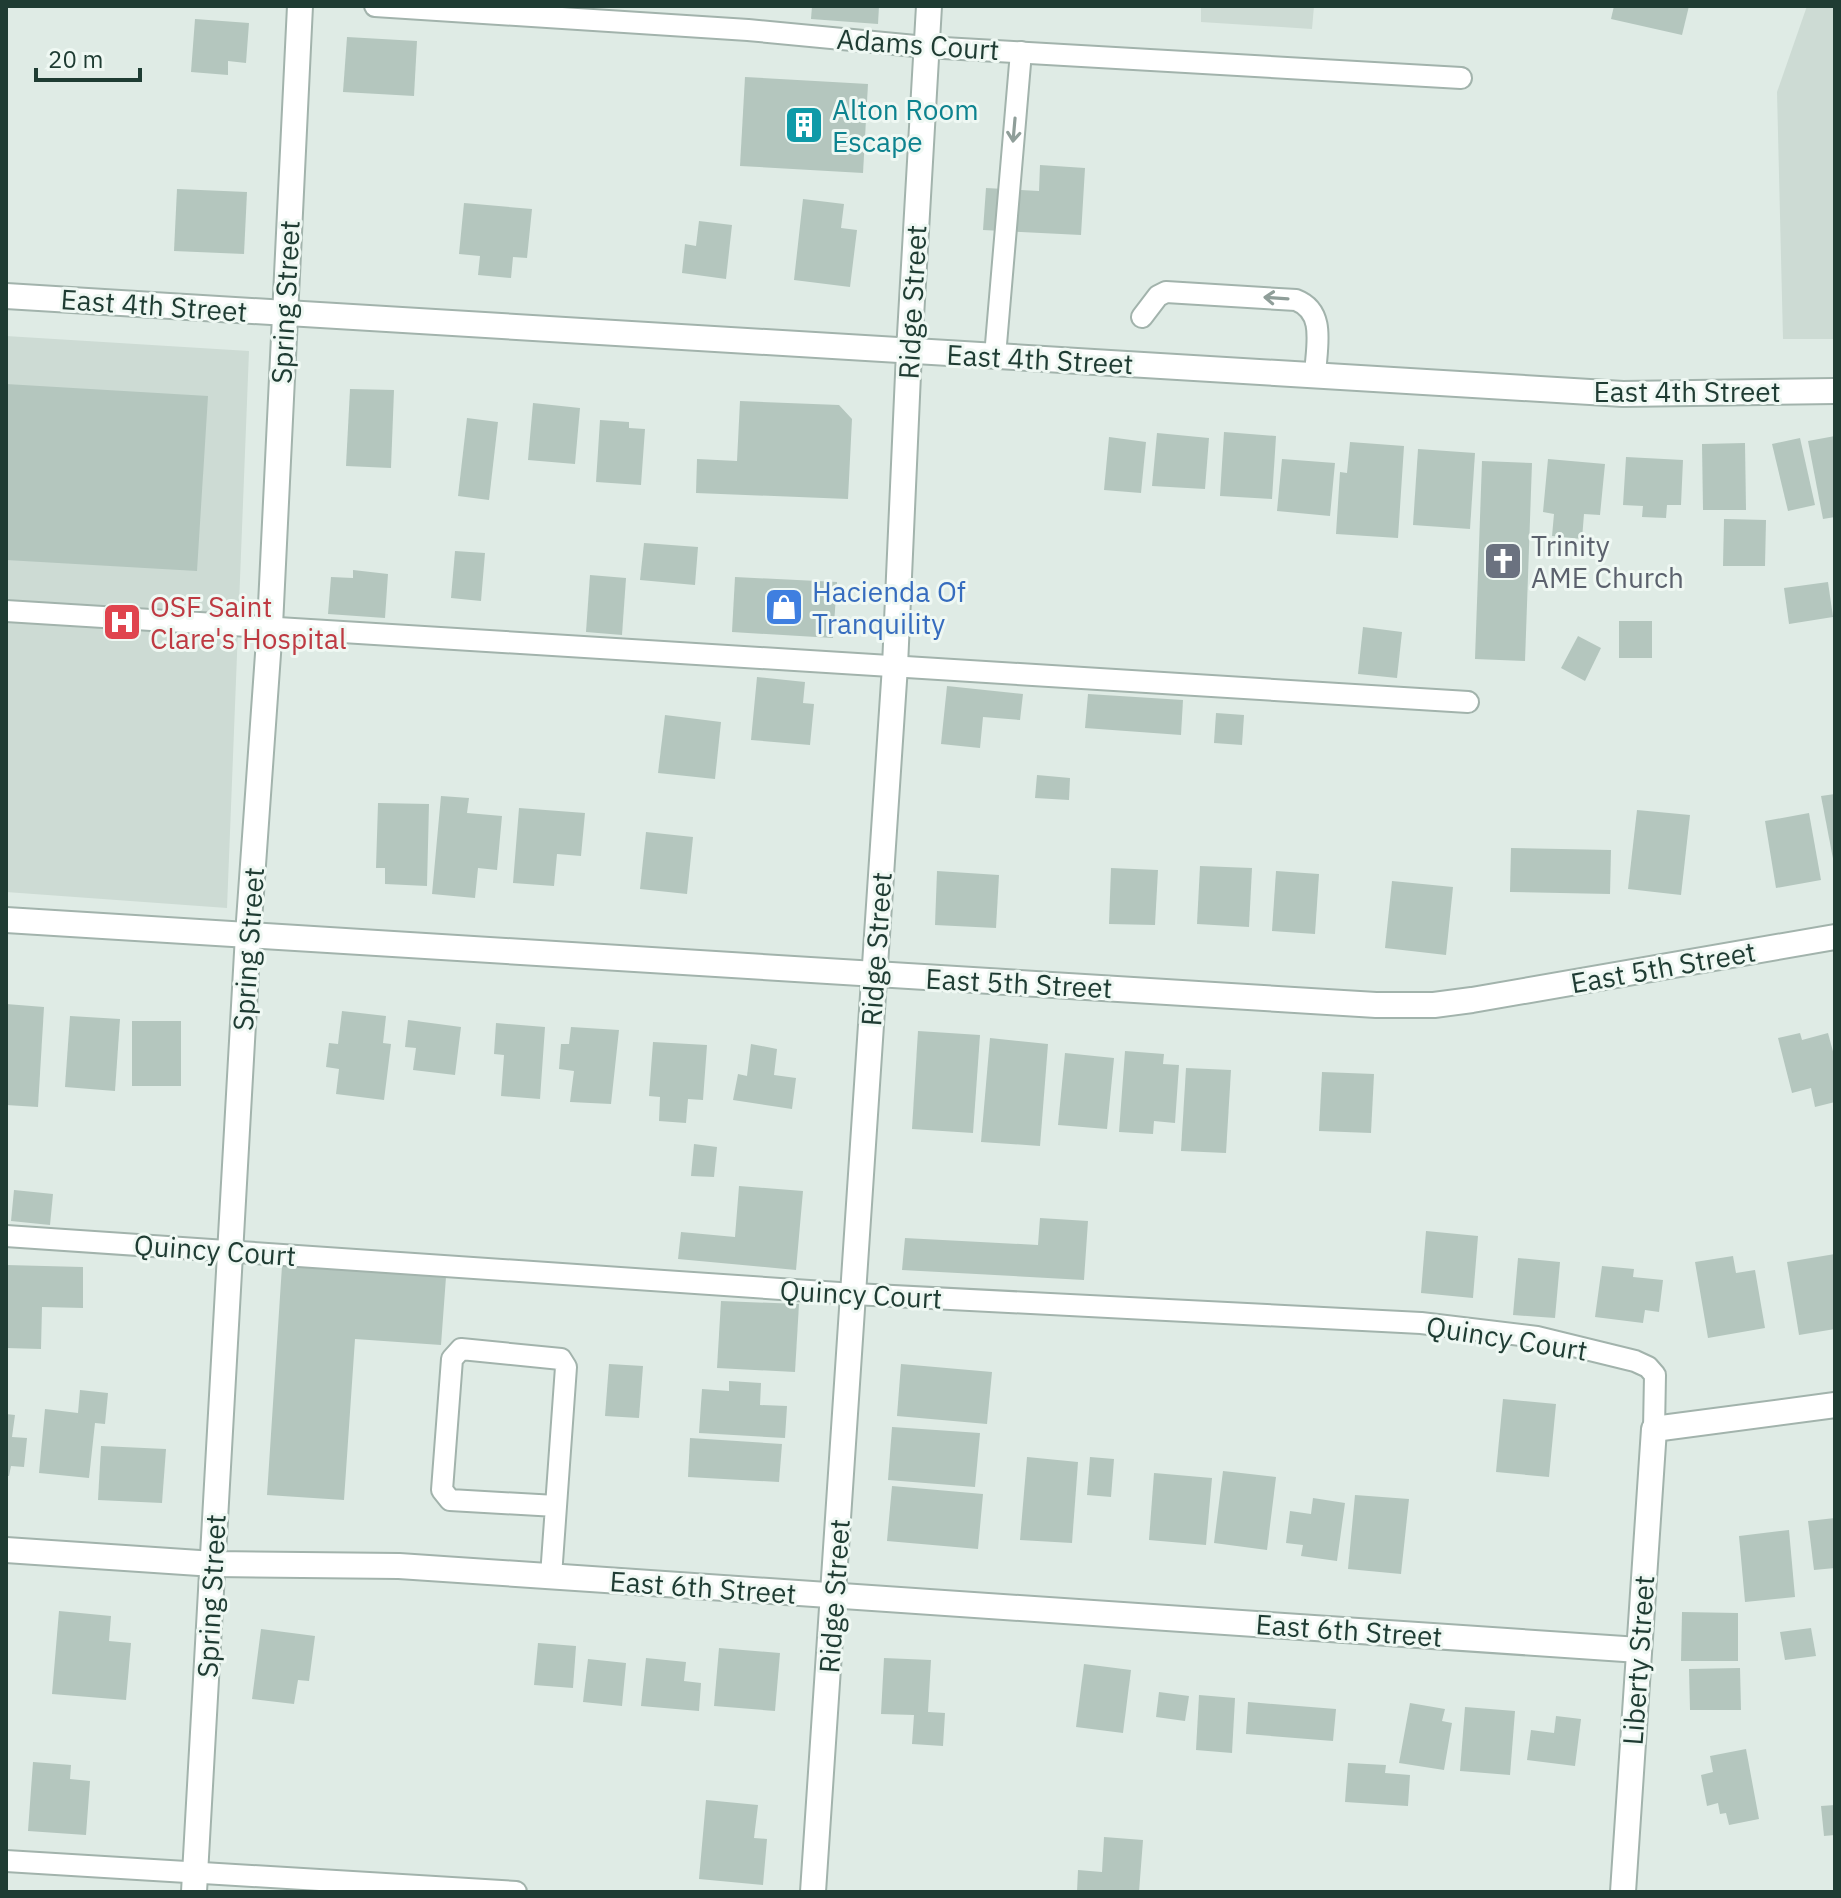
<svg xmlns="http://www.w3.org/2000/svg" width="1841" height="1898" viewBox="0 0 1841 1898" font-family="'IBM Plex Sans',sans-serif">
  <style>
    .built { fill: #cddbd4 }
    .building { fill: #b4c6be }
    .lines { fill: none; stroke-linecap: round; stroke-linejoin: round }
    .lane-casing { stroke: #a2b3ac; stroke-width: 24 }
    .street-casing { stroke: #a2b3ac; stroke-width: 28 }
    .lane { stroke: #fff; stroke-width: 20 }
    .street { stroke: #fff; stroke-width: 24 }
    .oneway { stroke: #8f9e99 }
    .labels { text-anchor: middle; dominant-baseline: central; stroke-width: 6; stroke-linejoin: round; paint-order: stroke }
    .street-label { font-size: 28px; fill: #1f3c33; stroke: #eff8f3 }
    .culture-label { font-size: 28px; fill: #0d838f; stroke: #eff8f3; text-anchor: start }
    .worship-label { font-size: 28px; fill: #5b616d; stroke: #eff8f3; text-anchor: start }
    .shop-label { font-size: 28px; fill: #366cbe; stroke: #eff8f3; text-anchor: start }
    .health-label { font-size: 28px; fill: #be3a42; stroke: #eff8f3; text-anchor: start }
  </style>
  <rect width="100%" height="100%" fill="#dfebe5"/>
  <g class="built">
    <path d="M 1201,6 L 1314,6 L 1312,29 L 1201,22 Z"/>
    <path d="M 1807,6 L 1835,6 L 1835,339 L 1783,339 L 1777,92 Z"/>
    <path d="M 6,336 L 249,351 L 227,908 L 6,892 Z"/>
  </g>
  <g class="building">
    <path d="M 812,6 L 879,6 L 878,24 L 811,19 Z"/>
    <path d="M 1614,6 L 1689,6 L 1682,35 L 1611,19 Z"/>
    <path d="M 195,19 L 249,23 L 246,63 L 228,61 L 228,75 L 191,72 Z"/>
    <path d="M 347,37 L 417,41 L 414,96 L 343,92 Z"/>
    <path d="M 745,77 L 868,84 L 863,173 L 740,166 Z"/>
    <path d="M 1040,165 L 1085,168 L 1081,235 L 983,230 L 986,188 L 1039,191 Z"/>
    <path d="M 177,189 L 247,192 L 244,254 L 174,251 Z"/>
    <path d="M 803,199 L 844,204 L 841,228 L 857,230 L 850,287 L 794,280 Z"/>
    <path d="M 464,203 L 532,209 L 527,258 L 513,257 L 511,278 L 478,275 L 480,256 L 459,254 Z"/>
    <path d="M 699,221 L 732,225 L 726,279 L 682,273 L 685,244 L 696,246 Z"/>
    <path d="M 6,384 L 208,396 L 197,571 L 6,560 Z"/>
    <path d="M 350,389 L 394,390 L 391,468 L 346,466 Z"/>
    <path d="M 740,401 L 839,405 L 852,419 L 848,499 L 696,493 L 697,459 L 737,461 Z"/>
    <path d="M 533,403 L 580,408 L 575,464 L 528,460 Z"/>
    <path d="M 467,418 L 498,422 L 489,500 L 458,496 Z"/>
    <path d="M 600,420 L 629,422 L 629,428 L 645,429 L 641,485 L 596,482 Z"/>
    <path d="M 1224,432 L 1276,436 L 1272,499 L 1220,496 Z"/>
    <path d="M 1157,433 L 1209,438 L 1205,489 L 1152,486 Z"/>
    <path d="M 1835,436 L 1835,517 L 1823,519 L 1808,441 Z"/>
    <path d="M 1109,437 L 1146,442 L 1141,493 L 1104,490 Z"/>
    <path d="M 1800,438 L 1815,505 L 1788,511 L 1772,444 Z"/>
    <path d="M 1350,442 L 1404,446 L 1398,538 L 1336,534 L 1340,472 L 1347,473 Z"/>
    <path d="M 1745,443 L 1746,510 L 1703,510 L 1702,444 Z"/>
    <path d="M 1418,449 L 1475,453 L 1470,529 L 1413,525 Z"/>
    <path d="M 1626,457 L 1683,460 L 1681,505 L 1667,505 L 1666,518 L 1642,517 L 1643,506 L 1623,505 Z"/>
    <path d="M 1282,459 L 1335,463 L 1330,516 L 1277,511 Z"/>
    <path d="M 1548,459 L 1605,464 L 1600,515 L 1584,514 L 1582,539 L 1552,536 L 1554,514 L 1543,512 Z"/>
    <path d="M 1482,461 L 1532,463 L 1525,661 L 1475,659 Z"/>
    <path d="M 1724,519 L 1766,520 L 1765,566 L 1723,566 Z"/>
    <path d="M 644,543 L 698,547 L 695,585 L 640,580 Z"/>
    <path d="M 455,551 L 485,553 L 481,601 L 451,598 Z"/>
    <path d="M 353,570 L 388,574 L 385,618 L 328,614 L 331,577 L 353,578 Z"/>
    <path d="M 590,575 L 626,578 L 622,635 L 586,632 Z"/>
    <path d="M 735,577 L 837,582 L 833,638 L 732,632 Z"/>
    <path d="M 1828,582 L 1833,617 L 1789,624 L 1784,588 Z"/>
    <rect x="1619" y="621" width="33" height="37"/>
    <path d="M 1363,627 L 1402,632 L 1397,678 L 1358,674 Z"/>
    <path d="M 1578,636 L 1601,648 L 1585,681 L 1561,668 Z"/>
    <path d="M 757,677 L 805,682 L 803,703 L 814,704 L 810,745 L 751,740 Z"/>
    <path d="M 947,686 L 1023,694 L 1020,720 L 983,717 L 980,748 L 941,744 Z"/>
    <path d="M 1088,694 L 1183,700 L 1181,735 L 1085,728 Z"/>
    <path d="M 1216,713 L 1244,715 L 1242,745 L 1214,743 Z"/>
    <path d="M 665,715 L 721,722 L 715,779 L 658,773 Z"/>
    <path d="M 1037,775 L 1070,778 L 1069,800 L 1035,798 Z"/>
    <path d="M 1835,794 L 1835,864 L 1834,864 L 1821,796 Z"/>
    <path d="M 441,796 L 469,798 L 467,813 L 502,816 L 497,870 L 478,868 L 475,898 L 432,894 Z"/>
    <path d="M 378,803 L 429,804 L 427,886 L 385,884 L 385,868 L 376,868 Z"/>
    <path d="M 519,808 L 585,813 L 581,856 L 557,854 L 554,886 L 513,883 Z"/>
    <path d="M 1637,810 L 1690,815 L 1681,895 L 1628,889 Z"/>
    <path d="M 1809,813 L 1821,880 L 1776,888 L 1765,821 Z"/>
    <path d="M 646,832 L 693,837 L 687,894 L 640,889 Z"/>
    <path d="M 1511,848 L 1611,850 L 1610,894 L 1510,892 Z"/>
    <path d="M 1200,866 L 1252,868 L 1249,927 L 1197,924 Z"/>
    <path d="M 1111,868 L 1158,870 L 1155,925 L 1109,924 Z"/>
    <path d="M 937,871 L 999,875 L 996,928 L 935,925 Z"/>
    <path d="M 1276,871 L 1319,874 L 1315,934 L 1272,931 Z"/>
    <path d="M 1392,881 L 1453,887 L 1446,955 L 1385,948 Z"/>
    <path d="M 6,1004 L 44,1007 L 38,1107 L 6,1105 Z"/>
    <path d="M 342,1011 L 386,1016 L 383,1043 L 391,1044 L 384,1100 L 336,1094 L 339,1069 L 326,1067 L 329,1043 L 338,1044 Z"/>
    <path d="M 70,1016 L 120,1019 L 115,1091 L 65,1087 Z"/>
    <path d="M 408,1020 L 461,1027 L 455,1075 L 413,1070 L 416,1048 L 405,1047 Z"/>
    <rect x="132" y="1021" width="49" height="65"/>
    <path d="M 496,1023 L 545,1027 L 540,1099 L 501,1096 L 504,1055 L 494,1054 Z"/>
    <path d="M 571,1027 L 619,1030 L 611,1104 L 570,1102 L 574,1071 L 559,1069 L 561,1044 L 569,1044 Z"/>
    <path d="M 918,1031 L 980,1035 L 973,1133 L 912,1129 Z"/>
    <path d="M 1800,1033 L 1802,1040 L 1828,1033 L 1835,1059 L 1835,1102 L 1815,1107 L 1811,1088 L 1792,1093 L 1778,1038 Z"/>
    <path d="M 990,1038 L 1048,1044 L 1040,1146 L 981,1142 Z"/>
    <path d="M 653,1042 L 707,1045 L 703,1100 L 688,1099 L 686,1123 L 659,1121 L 660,1097 L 649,1096 Z"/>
    <path d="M 751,1044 L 777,1049 L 774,1075 L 796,1078 L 792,1109 L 733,1100 L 738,1074 L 747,1076 Z"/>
    <path d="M 1125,1051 L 1164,1054 L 1163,1064 L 1179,1065 L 1175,1123 L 1154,1121 L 1153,1134 L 1119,1132 Z"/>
    <path d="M 1065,1053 L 1114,1058 L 1107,1129 L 1058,1125 Z"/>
    <path d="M 1186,1068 L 1231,1070 L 1226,1153 L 1181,1151 Z"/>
    <path d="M 1322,1072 L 1374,1074 L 1371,1133 L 1319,1131 Z"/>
    <path d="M 694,1144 L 717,1147 L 714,1177 L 691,1176 Z"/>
    <path d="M 739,1186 L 803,1191 L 796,1270 L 678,1259 L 681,1232 L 735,1237 Z"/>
    <path d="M 14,1190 L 53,1194 L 50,1225 L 11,1221 Z"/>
    <path d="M 1040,1218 L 1088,1221 L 1084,1280 L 902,1270 L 905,1238 L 1038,1245 Z"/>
    <path d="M 1426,1231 L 1478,1236 L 1473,1298 L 1421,1293 Z"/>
    <path d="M 1835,1254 L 1835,1329 L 1799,1335 L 1787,1262 Z"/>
    <path d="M 1733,1256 L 1736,1273 L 1755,1270 L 1765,1328 L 1708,1338 L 1695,1262 Z"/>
    <path d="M 1518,1258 L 1560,1262 L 1555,1318 L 1513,1315 Z"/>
    <path d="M 6,1265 L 83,1267 L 83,1308 L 42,1307 L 41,1349 L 6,1348 Z"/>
    <path d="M 282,1266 L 446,1277 L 441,1345 L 355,1339 L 344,1500 L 267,1495 Z"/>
    <path d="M 1602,1266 L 1634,1269 L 1633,1277 L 1663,1280 L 1659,1312 L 1645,1310 L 1643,1323 L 1595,1317 Z"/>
    <path d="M 721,1301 L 799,1304 L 795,1372 L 717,1368 Z"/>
    <path d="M 609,1364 L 643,1366 L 639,1418 L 605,1416 Z"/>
    <path d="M 901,1364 L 992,1372 L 987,1424 L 897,1416 Z"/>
    <path d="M 729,1381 L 761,1383 L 760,1405 L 787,1406 L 785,1438 L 699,1433 L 702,1389 L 729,1391 Z"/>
    <path d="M 80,1390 L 108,1393 L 105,1424 L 95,1423 L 89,1478 L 39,1473 L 45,1409 L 78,1413 Z"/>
    <path d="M 1503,1399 L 1556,1404 L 1549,1477 L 1496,1472 Z"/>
    <path d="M 6,1414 L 15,1415 L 12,1437 L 27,1438 L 24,1467 L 11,1466 L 9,1476 L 6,1476 Z"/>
    <path d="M 892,1427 L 980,1433 L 975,1487 L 888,1480 Z"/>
    <path d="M 690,1438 L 782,1444 L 779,1482 L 688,1477 Z"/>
    <path d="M 101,1446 L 166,1449 L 162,1503 L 98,1500 Z"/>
    <path d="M 1027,1457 L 1078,1462 L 1072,1543 L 1020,1540 Z"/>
    <path d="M 1090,1457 L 1114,1459 L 1111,1497 L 1087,1495 Z"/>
    <path d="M 1223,1471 L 1276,1477 L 1267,1550 L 1214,1543 Z"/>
    <path d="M 1154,1473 L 1212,1478 L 1206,1545 L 1149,1540 Z"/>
    <path d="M 892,1486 L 983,1494 L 978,1549 L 887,1541 Z"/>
    <path d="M 1355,1495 L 1409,1499 L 1401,1574 L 1348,1569 Z"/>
    <path d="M 1313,1498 L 1345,1503 L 1337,1561 L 1301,1556 L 1303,1545 L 1286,1543 L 1290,1511 L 1311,1514 Z"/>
    <path d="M 1835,1518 L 1835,1568 L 1814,1570 L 1808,1521 Z"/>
    <path d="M 1789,1530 L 1795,1597 L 1745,1602 L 1739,1536 Z"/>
    <path d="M 59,1611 L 111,1616 L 109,1641 L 131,1643 L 126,1700 L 52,1694 Z"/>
    <path d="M 1682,1612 L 1738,1613 L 1738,1661 L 1681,1661 Z"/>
    <path d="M 1811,1628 L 1816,1656 L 1785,1660 L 1780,1632 Z"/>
    <path d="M 261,1629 L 315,1636 L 309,1681 L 298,1680 L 294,1704 L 252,1699 Z"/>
    <path d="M 538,1643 L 576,1646 L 573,1688 L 534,1685 Z"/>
    <path d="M 719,1648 L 780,1653 L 775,1711 L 714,1706 Z"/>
    <path d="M 646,1658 L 686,1662 L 684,1681 L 701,1683 L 699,1711 L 641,1706 Z"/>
    <path d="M 884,1658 L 931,1660 L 928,1712 L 945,1713 L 943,1746 L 912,1744 L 914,1715 L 881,1714 Z"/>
    <path d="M 588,1659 L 626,1663 L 622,1706 L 583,1702 Z"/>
    <path d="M 1084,1664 L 1131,1670 L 1123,1733 L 1076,1727 Z"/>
    <path d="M 1740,1668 L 1741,1710 L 1690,1710 L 1689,1669 Z"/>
    <path d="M 1159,1692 L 1189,1696 L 1185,1721 L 1156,1717 Z"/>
    <path d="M 1199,1695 L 1235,1698 L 1232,1753 L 1196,1750 Z"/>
    <path d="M 1248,1702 L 1336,1709 L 1333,1741 L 1246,1734 Z"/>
    <path d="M 1410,1703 L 1445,1709 L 1442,1721 L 1452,1723 L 1444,1770 L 1399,1763 Z"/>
    <path d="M 1465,1707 L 1515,1711 L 1510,1775 L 1460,1771 Z"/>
    <path d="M 1556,1716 L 1581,1719 L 1575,1766 L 1527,1760 L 1531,1730 L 1554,1733 Z"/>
    <path d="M 1746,1749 L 1759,1819 L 1729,1825 L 1726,1813 L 1720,1814 L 1718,1803 L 1707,1806 L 1701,1775 L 1713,1772 L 1710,1756 Z"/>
    <path d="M 33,1762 L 71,1765 L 70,1779 L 90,1781 L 86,1835 L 28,1831 Z"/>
    <path d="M 1348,1763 L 1386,1765 L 1385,1773 L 1410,1775 L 1408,1806 L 1345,1802 Z"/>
    <path d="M 706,1800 L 758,1805 L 754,1838 L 767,1839 L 763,1885 L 699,1879 Z"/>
    <path d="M 1835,1805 L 1835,1835 L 1824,1836 L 1821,1806 Z"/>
    <path d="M 1104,1837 L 1143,1840 L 1139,1892 L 1077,1892 L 1078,1870 L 1102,1872 Z"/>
  </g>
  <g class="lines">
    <g class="lane-casing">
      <g id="lane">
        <path d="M 375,6 L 748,30 L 926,47 L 1461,78"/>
        <path d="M 1142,317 L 1158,296 L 1166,292 L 1296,300 C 1327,312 1316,348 1315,376"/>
        <path d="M 995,356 L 1021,52"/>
        <path d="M 6,611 L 1468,702"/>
        <path d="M 6,1236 L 854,1294 L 1421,1323 L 1537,1337 L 1635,1361 L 1648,1367 L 1655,1375 L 1654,1429"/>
        <path d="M 551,1576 L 566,1367 L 561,1359 L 461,1349 L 452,1359 L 442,1490 L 450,1500 L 556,1506"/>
        <path d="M 6,1861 L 516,1892"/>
      </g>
    </g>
    <g class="street-casing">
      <g id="street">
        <path d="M 6,296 L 1623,394 L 1835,391"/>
        <path d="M 6,920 L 1376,1005 L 1434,1005 L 1472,1000 L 1835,937"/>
        <path d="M 6,1550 L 214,1564 L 399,1566 L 1639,1650"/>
        <path d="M 194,1892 L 248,935 L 270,626 L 300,6"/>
        <path d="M 813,1892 L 895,666 L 909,352 L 929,6"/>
        <path d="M 1623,1892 L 1654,1429 L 1835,1405"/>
      </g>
    </g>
    <use href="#lane" class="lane"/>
    <use href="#street" class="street"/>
  </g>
  <defs><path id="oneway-shaft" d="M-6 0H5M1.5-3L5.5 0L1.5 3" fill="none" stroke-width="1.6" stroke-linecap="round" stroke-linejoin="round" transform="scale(2)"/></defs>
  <g class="oneway">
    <use href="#oneway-shaft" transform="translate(1014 130) rotate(95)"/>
    <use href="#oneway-shaft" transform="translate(1276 298) rotate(-176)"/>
  </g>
  <defs>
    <g id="building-square" transform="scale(2)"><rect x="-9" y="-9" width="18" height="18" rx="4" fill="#0f9aa8" stroke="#eff8f3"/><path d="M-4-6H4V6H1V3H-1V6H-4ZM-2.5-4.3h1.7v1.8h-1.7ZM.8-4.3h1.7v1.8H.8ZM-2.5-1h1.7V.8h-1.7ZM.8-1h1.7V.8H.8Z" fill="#fff"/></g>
    <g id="church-square" transform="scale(2)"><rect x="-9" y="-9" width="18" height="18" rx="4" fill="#6b7280" stroke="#eff8f3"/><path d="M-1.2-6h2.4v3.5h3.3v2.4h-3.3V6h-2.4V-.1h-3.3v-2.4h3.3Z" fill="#fff"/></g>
    <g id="shop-square" transform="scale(2)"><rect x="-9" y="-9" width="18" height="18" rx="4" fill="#3f7fe0" stroke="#eff8f3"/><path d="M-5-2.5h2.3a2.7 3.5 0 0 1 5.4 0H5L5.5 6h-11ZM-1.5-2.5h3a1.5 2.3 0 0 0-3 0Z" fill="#fff"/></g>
    <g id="hospital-square" transform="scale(2)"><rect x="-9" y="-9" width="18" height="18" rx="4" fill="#e0444e" stroke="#eff8f3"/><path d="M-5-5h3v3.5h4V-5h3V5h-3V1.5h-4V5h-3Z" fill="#fff"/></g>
  </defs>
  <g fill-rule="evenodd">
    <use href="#building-square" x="804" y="125"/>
    <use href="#church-square" x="1503" y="561"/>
    <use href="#shop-square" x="784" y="607"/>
    <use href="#hospital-square" x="122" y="622"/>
  </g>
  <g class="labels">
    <g class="street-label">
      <text transform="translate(918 44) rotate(4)">Adams Court</text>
      <text transform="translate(285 302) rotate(-87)">Spring Street</text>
      <text transform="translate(912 302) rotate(-87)">Ridge Street</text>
      <text transform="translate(154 305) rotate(4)">East 4th Street</text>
      <text transform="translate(1040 359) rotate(3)">East 4th Street</text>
      <text x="1687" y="391">East 4th Street</text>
      <text transform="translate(248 949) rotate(-86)">Spring Street</text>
      <text transform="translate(876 949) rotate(-86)">Ridge Street</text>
      <text transform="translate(1663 967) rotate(-10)">East 5th Street</text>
      <text transform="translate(1019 983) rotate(3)">East 5th Street</text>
      <text transform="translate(215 1250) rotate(4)">Quincy Court</text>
      <text transform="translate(861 1294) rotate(3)">Quincy Court</text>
      <text transform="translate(1507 1338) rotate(9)">Quincy Court</text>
      <text transform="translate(703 1587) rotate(4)">East 6th Street</text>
      <text transform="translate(211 1596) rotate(-87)">Spring Street</text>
      <text transform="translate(834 1596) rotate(-86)">Ridge Street</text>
      <text transform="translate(1349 1630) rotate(4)">East 6th Street</text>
      <text transform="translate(1638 1660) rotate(-86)">Liberty Street</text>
    </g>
    <g class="culture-label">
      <text x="832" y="109">Alton Room<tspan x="832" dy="32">Escape</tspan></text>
    </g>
    <g class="worship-label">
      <text x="1531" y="545">Trinity<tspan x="1531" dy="32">AME Church</tspan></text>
    </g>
    <g class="shop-label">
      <text x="812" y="591">Hacienda Of<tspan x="812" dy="32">Tranquility</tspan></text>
    </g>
    <g class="health-label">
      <text x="150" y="606">OSF Saint<tspan x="150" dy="32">Clare's Hospital</tspan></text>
    </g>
  </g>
  <rect width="1841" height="1898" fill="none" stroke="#1f3c33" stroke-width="16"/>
  <path d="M36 68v12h104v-12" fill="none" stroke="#1f3c33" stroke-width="4"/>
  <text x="48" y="68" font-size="24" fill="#1f3c33" stroke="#eff8f3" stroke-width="6" paint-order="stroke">20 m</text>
</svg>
